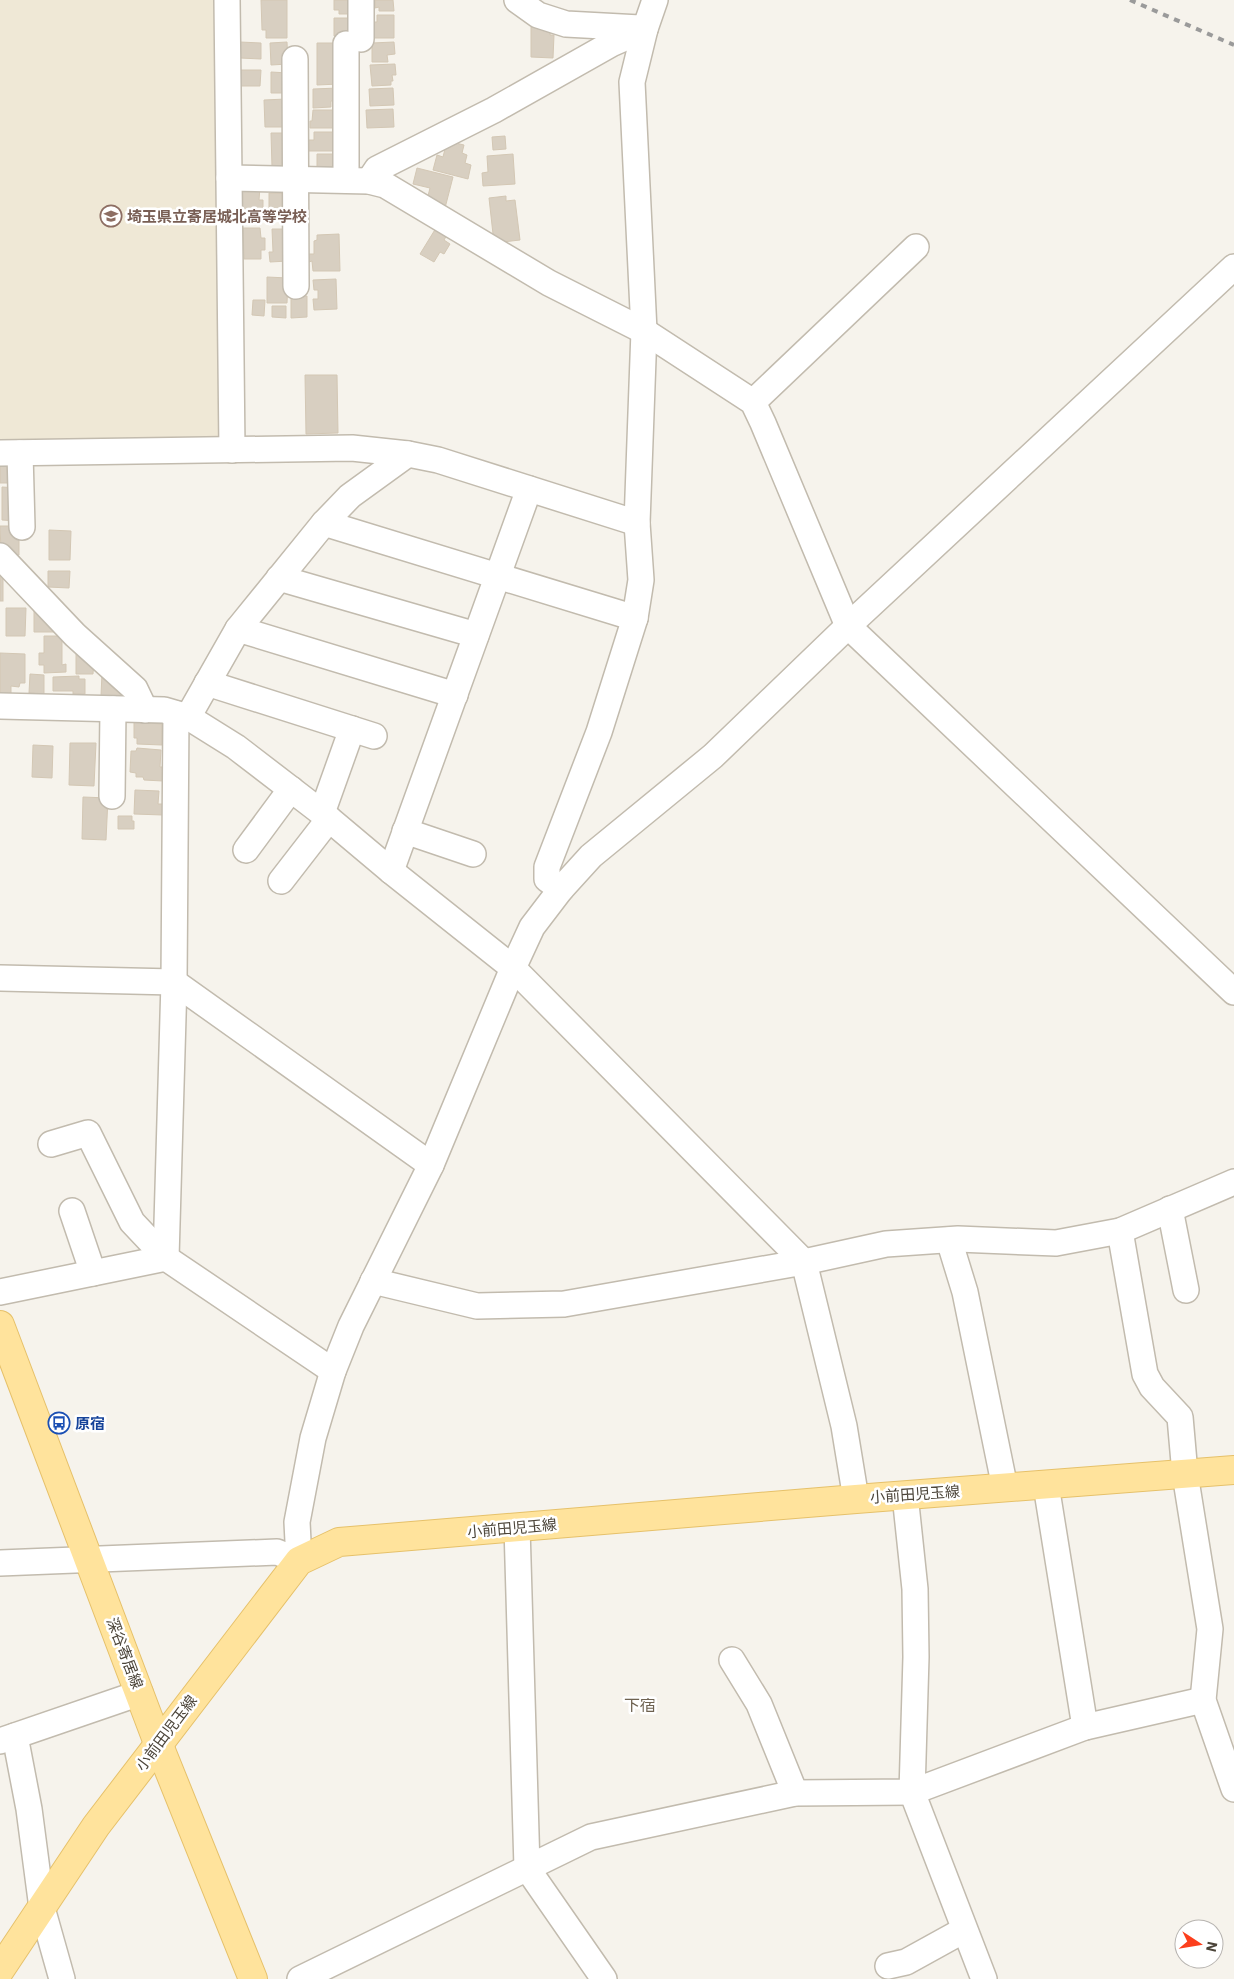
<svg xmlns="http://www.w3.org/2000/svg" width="1234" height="1979" viewBox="0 0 1234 1979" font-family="'IBM Plex Sans','Noto Sans JP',sans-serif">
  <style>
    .education { fill: #efe8d6 }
    .building { fill: #d8cfc1; stroke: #d3c7b4 }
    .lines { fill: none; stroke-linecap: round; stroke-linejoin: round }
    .minor-casing { stroke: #c2bbae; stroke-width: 28 }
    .major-casing { stroke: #e6c16a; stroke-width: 30 }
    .minor { stroke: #fff; stroke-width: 25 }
    .major { stroke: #ffe39c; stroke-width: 28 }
    .rail { stroke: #9a9a9a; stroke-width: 4; stroke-dasharray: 6 6; stroke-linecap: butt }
    .labels { text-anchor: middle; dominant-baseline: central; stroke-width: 5; stroke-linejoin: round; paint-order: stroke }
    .education-label { font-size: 15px; font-weight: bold; fill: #785e54; stroke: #fff; text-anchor: start }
    .transit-label { font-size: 15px; font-weight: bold; fill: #164399; stroke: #fff; text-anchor: start }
    .street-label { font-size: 15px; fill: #4b4439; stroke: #fff }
    .neighbourhood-label { font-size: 16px; fill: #6e6250; stroke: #fff }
  </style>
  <rect width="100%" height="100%" fill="#f6f3ec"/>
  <path class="education" d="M 0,0 L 221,0 L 222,431 L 212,443 L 0,445 Z"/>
  <g class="building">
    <path d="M 261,0 L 287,0 L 287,38 L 266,38 L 266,30 L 262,30 Z"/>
    <path d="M 334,0 L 353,0 L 353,14 L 339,14 L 339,10 L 334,10 Z"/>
    <path d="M 375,0 L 393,0 L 394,11 L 379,11 L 379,7 L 375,8 Z"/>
    <path d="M 377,15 L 394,15 L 394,38 L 374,38 L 374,22 L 377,22 Z"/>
    <path d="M 334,18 L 352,18 L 352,39 L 334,36 Z"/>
    <path d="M 531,27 L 551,28 L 550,35 L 554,35 L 553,58 L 531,57 Z"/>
    <path d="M 240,42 L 261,43 L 261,59 L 240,58 Z"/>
    <path d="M 287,42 L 288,64 L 271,65 L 270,43 Z"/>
    <path d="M 394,42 L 395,54 L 387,55 L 388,62 L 372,62 L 372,43 Z"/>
    <path d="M 317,43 L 339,43 L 339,84 L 317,85 Z"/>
    <path d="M 395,64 L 396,75 L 392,75 L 393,81 L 391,81 L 391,85 L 372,86 L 370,65 Z"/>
    <path d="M 241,70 L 261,70 L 260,86 L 240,86 Z"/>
    <path d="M 271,72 L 288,73 L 288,93 L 271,93 Z"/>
    <path d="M 338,88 L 338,101 L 331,101 L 331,107 L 313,108 L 313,89 Z"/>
    <path d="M 393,88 L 394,105 L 370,106 L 369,89 Z"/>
    <path d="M 286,99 L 287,127 L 265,127 L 264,100 Z"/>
    <path d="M 393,109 L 394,127 L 367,128 L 366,110 Z"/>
    <path d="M 313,110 L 339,110 L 339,128 L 310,128 L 310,121 L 312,121 Z"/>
    <path d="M 314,132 L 338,132 L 339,151 L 304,151 L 304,140 L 314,140 Z"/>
    <path d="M 271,133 L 288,133 L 288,167 L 272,167 Z"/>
    <path d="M 505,136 L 506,149 L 493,150 L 492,137 Z"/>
    <path d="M 447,141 L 464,145 L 462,153 L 467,155 L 465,163 L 471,165 L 468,179 L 433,170 L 437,155 L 443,157 Z"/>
    <path d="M 317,154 L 337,154 L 340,173 L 317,173 Z"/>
    <path d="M 513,154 L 515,184 L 483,186 L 482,173 L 488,172 L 487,156 Z"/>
    <path d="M 417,168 L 453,177 L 445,208 L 426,204 L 430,188 L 413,184 Z"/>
    <path d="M 241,187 L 260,187 L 259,200 L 263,200 L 263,208 L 260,208 L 260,219 L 245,219 L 245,209 L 241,209 Z"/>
    <path d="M 269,193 L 288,193 L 288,221 L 275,221 L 274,214 L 269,214 Z"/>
    <path d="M 506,196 L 506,201 L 515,200 L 520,240 L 494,243 L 489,198 Z"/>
    <path d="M 243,228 L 260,228 L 261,238 L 265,238 L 265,250 L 261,250 L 261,259 L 244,259 Z"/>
    <path d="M 436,228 L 447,235 L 444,240 L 450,244 L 444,254 L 440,252 L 434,262 L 420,254 Z"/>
    <path d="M 272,229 L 288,229 L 288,261 L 270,262 L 269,252 L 273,252 Z"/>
    <path d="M 339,234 L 340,271 L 313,271 L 312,261 L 309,262 L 309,254 L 314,254 L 314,241 L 317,240 L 317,235 Z"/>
    <path d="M 267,277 L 288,278 L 287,303 L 267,303 Z"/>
    <path d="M 336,279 L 337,309 L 314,310 L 313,299 L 318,299 L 318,290 L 314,290 L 313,280 Z"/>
    <path d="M 291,296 L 307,296 L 307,317 L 291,318 Z"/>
    <path d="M 253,300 L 265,300 L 264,316 L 252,315 Z"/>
    <path d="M 272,306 L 286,306 L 286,318 L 272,317 Z"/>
    <path d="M 305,375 L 337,375 L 338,433 L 306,434 Z"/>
    <rect x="0" y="460" width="15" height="23"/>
    <path d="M 2,487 L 18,488 L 18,521 L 2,520 Z"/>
    <path d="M 0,526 L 19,526 L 19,555 L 11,555 L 1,551 Z"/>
    <path d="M 49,530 L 71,531 L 70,560 L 49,560 Z"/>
    <rect x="0" y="569" width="3" height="32"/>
    <path d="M 48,571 L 70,571 L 69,588 L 48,587 Z"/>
    <path d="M 6,608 L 26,608 L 25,636 L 6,636 Z"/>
    <path d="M 34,611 L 44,611 L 54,623 L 54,632 L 34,632 Z"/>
    <path d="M 44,636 L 62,636 L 62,665 L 66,664 L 66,672 L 44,673 L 44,665 L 39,665 L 39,653 L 44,653 Z"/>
    <path d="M 76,651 L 94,660 L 93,674 L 76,674 Z"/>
    <path d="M 0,653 L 25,654 L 25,683 L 20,683 L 19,687 L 11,686 L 11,694 L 0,694 Z"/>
    <path d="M 102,673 L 127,696 L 101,696 Z"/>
    <path d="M 30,674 L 44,675 L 44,694 L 29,693 Z"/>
    <path d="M 79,676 L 79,679 L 85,679 L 85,694 L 73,694 L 73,691 L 53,691 L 53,677 Z"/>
    <path d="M 134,722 L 162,724 L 162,745 L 137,744 L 137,738 L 134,738 Z"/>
    <path d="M 70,743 L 96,743 L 94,786 L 69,785 Z"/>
    <path d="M 33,745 L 53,746 L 52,778 L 32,777 Z"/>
    <path d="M 137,748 L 161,750 L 160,767 L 164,767 L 163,781 L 144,780 L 143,777 L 136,777 L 136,773 L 130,772 L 131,751 L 136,751 Z"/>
    <path d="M 135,790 L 159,791 L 158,804 L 164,804 L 163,815 L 134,814 Z"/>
    <path d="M 83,797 L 108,798 L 106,840 L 82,839 Z"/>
    <path d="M 118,816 L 132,816 L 132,821 L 134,821 L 134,829 L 118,829 Z"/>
  </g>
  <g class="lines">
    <g class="minor-casing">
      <g id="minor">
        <path d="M 227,0 L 232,450"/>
        <path d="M 361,0 L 361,39"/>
        <path d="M 517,0 L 538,15 L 566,24 L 640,28"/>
        <path d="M 346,44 L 346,180"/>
        <path d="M 295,59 L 296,286"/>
        <path d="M 229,178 L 369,181 L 385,185 L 549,283 L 644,331 L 753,402 L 763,423 L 848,626 L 1234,992"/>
        <path d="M 369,181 L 377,169 L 494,110 L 611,44 L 645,29"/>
        <path d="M 753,402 L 916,247"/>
        <path d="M 0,453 L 352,448 L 408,454 L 438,460 L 637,523"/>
        <path d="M 20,453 L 22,527"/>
        <path d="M 324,523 L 635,618"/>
        <path d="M 0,556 L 75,635 L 135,689 L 145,710"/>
        <path d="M 279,578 L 476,635"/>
        <path d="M 238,629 L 455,695"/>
        <path d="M 207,683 L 374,736"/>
        <path d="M 0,706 L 164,710 L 188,717 L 236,747 L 322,813 L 391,871 L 513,968 L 804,1262 L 844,1426 L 856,1499"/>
        <path d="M 188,717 L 238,629 L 324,523 L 350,496 L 408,454"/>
        <path d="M 112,796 L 113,709"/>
        <path d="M 322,813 L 352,729"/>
        <path d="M 405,831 L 473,854"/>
        <path d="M 246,850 L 291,789"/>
        <path d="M 391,871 L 529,489"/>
        <path d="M 281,881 L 329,819"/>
        <path d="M 561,889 L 547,879 L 547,867 L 599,732 L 635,618 L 641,580 L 637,523 L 644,331 L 632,82 L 645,29 L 655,0"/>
        <path d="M 0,978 L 174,982 L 431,1165"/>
        <path d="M 51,1144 L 88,1133 L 132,1222 L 166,1258 L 333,1371"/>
        <path d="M 1170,1209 L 1186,1290"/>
        <path d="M 72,1211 L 93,1273"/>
        <path d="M 1120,1231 L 1145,1374 L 1152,1387 L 1180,1417 L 1185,1474 L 1210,1629 L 1203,1700 L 1234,1789"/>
        <path d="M 949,1240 L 965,1292 L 1005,1488"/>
        <path d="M 166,1258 L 174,982 L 176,714"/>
        <path d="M 373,1281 L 477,1306 L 564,1304 L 804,1262 L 886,1244 L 958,1239 L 1056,1243 L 1120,1231 L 1234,1182"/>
        <path d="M 0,1292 L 166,1258"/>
        <path d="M 1046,1485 L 1085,1727"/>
        <path d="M 905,1495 L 915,1589 L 916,1657 L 912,1792 L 984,1979"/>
        <path d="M 517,1527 L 527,1868 L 604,1979"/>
        <path d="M 0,1563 L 277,1552 L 299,1561 L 297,1522 L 313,1438 L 333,1371 L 351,1326 L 431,1165 L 513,968 L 532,927 L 561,889 L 591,856 L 713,756 L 848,626 L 1234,267"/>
        <path d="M 732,1660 L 759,1704 L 795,1793"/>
        <path d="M 15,1736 L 29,1809 L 42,1908 L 62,1979"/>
        <path d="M 0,1741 L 140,1693"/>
        <path d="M 888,1966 L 906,1962 L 964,1930"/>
        <path d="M 300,1979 L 591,1837 L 795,1793 L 912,1792 L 1085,1727 L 1203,1700"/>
      </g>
    </g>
    <g class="major-casing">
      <g id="major">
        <path d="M 0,1325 L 158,1743 L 253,1979"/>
        <path d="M 0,1970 L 96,1826 L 299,1561 L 339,1542 L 856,1499 L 1234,1470"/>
      </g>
    </g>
    <use href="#minor" class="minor"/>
    <use href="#major" class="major"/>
    <path class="rail" d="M 1130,0 L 1234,45"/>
  </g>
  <defs>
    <g id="school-ring" transform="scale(1.125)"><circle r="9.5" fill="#fff" stroke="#8d6e63" stroke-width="1.5"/><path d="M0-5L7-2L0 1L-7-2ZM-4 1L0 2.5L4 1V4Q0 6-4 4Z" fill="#8d6e63"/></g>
    <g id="bus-ring" transform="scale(1.125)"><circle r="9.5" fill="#fff" stroke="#1a4fb4" stroke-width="1.5"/><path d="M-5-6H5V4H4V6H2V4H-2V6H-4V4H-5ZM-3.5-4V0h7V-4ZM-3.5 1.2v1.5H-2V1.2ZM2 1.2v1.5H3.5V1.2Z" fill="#1a4fb4"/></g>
  </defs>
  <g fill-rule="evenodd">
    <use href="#school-ring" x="111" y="216"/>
    <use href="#bus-ring" x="59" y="1423"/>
  </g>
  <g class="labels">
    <g class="education-label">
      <text x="127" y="216">埼玉県立寄居城北高等学校</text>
    </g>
    <g class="transit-label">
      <text x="75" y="1423">原宿</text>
    </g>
    <g class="street-label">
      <text transform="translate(915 1494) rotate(-4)">小前田児玉線</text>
      <text transform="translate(512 1528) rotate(-5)">小前田児玉線</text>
      <text transform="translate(125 1653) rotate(69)">深谷寄居線</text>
      <text transform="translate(166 1733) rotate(-53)">小前田児玉線</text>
    </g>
    <g class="neighbourhood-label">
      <text x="640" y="1705">下宿</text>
    </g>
  </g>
  <g transform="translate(1199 1944) rotate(102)"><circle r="24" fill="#ffffff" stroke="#b7b4b0"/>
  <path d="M0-4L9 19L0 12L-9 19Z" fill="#fc3f1d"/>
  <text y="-8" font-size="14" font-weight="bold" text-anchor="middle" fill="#4b4439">N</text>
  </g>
</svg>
